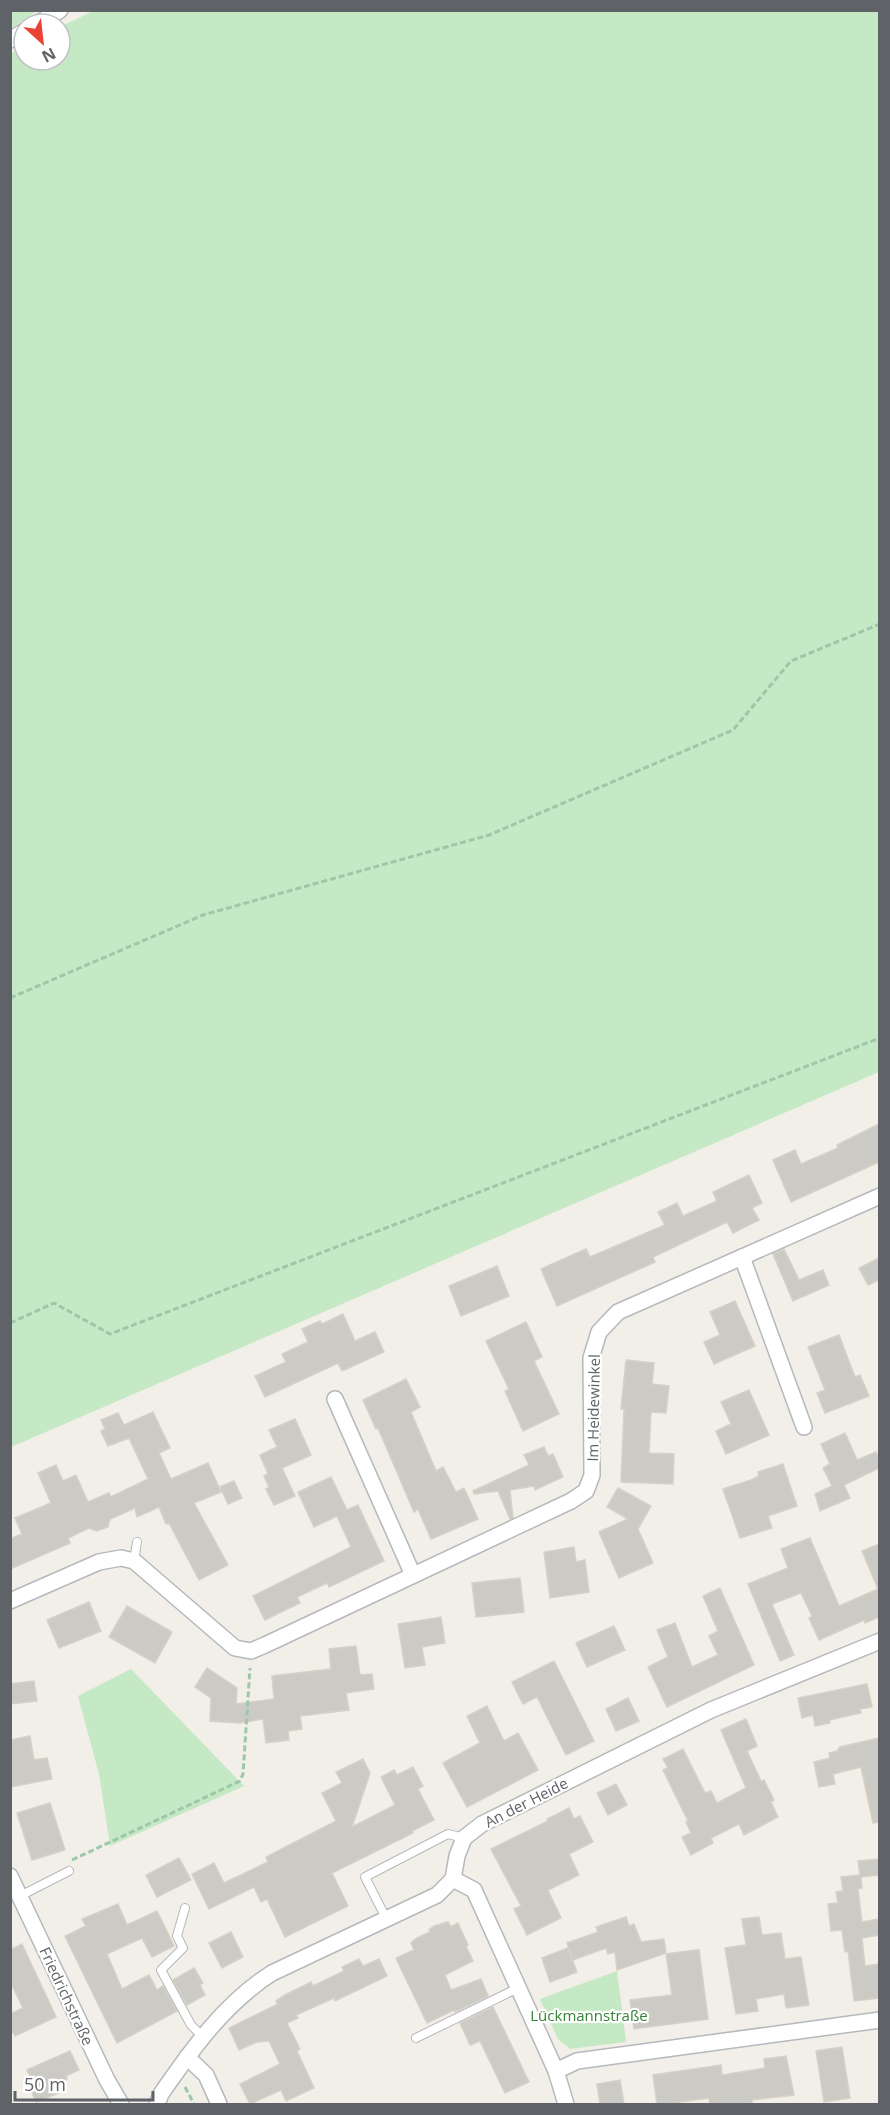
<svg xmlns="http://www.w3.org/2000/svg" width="890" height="2115" viewBox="0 0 890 2115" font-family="'Open Sans',sans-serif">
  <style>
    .green { fill: #c5e8c5 }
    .building { fill: #cccac5; stroke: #d6d1c6; stroke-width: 1.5 }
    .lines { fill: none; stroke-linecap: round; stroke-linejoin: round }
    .lane-casing { stroke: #b5b8bc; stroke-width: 10 }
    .street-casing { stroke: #b5b8bc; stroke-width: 18 }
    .path { stroke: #9cc7a9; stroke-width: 3; stroke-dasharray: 6 3; stroke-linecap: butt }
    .lane { stroke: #fff; stroke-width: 8 }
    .street { stroke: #fff; stroke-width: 15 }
    .labels { text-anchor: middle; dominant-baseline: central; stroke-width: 4.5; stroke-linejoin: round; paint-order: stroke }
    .street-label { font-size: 15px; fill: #5f6368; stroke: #fff }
    .park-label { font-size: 15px; fill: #348238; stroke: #fff }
  </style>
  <rect width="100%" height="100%" fill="#f1efe8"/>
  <g class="green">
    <path d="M 11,10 L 37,10 L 37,11 L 11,28 Z"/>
    <path d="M 93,11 L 879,11 L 879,1072 L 11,1447 L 11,54 L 24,46 L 24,60 L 60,60 L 60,27 Z"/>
    <path d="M 131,1669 L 244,1786 L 110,1846 L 99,1774 L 78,1696 Z"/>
    <path d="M 617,1971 L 626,2042 L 570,2049 L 558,2039 L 540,1999 Z"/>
  </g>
  <g class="building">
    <path d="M 879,1124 L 879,1162 L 791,1202 L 773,1160 L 795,1150 L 801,1164 L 838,1148 L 837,1145 Z"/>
    <path d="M 749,1175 L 762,1203 L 752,1208 L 759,1220 L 733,1233 L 727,1222 L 653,1257 L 655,1262 L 557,1306 L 541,1269 L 586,1249 L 590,1257 L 665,1225 L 658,1212 L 677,1203 L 683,1216 L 717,1201 L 713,1192 Z"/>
    <path d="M 784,1249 L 799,1280 L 823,1270 L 829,1285 L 793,1301 L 773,1254 Z"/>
    <path d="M 879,1258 L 879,1280 L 868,1285 L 859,1268 Z"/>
    <path d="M 497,1266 L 509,1296 L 461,1316 L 449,1286 Z"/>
    <path d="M 735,1301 L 755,1346 L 714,1364 L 704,1342 L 720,1335 L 710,1312 Z"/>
    <path d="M 343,1314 L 355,1341 L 375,1332 L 384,1352 L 342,1371 L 338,1363 L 265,1397 L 255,1376 L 286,1362 L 282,1354 L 308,1342 L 302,1329 L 320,1321 L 322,1324 Z"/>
    <path d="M 526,1322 L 542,1357 L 534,1361 L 559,1414 L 523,1431 L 505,1391 L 509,1389 L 486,1341 Z"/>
    <path d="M 839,1335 L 855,1377 L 860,1375 L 869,1396 L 825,1413 L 817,1393 L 825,1390 L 808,1347 Z"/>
    <path d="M 626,1360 L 654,1363 L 652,1384 L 669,1386 L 666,1413 L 651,1412 L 649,1453 L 674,1454 L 673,1484 L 621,1482 L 624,1409 L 621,1409 Z"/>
    <path d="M 406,1379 L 420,1407 L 411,1412 L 436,1471 L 443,1467 L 456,1492 L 464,1488 L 478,1519 L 431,1539 L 418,1509 L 414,1512 L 378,1428 L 376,1429 L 363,1400 Z"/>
    <path d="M 749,1390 L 769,1435 L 726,1454 L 716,1431 L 731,1424 L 721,1402 Z"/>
    <path d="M 153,1412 L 170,1448 L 159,1453 L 171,1479 L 208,1463 L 221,1492 L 194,1503 L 228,1565 L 199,1580 L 169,1523 L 166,1524 L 159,1507 L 137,1517 L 135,1508 L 110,1519 L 108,1527 L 97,1531 L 89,1528 L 68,1538 L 70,1543 L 10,1569 L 10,1539 L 22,1534 L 15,1518 L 51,1503 L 38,1473 L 56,1465 L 63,1481 L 76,1475 L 88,1502 L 109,1493 L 111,1497 L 148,1479 L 129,1438 L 108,1446 L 101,1431 L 105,1429 L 101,1420 L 118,1413 L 124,1425 Z"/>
    <path d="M 295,1419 L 311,1455 L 282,1468 L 295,1496 L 274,1505 L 266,1489 L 269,1487 L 264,1476 L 268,1474 L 260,1455 L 277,1447 L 269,1430 Z"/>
    <path d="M 845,1433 L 857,1460 L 876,1452 L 879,1460 L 879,1468 L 844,1485 L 850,1498 L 820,1511 L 815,1494 L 832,1486 L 823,1468 L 830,1464 L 821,1444 Z"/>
    <path d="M 544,1447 L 548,1456 L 553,1454 L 563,1477 L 535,1490 L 534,1486 L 510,1490 L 513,1518 L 510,1519 L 498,1491 L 474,1494 L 473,1491 L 529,1465 L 524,1455 Z"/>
    <path d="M 783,1464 L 797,1506 L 768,1516 L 772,1528 L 740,1538 L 723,1489 L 751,1480 L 759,1476 L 758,1472 Z"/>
    <path d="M 331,1477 L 347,1510 L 358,1505 L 384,1561 L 329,1587 L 327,1583 L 297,1597 L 300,1603 L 265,1620 L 253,1596 L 351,1547 L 337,1516 L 314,1527 L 298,1492 Z"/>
    <path d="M 234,1481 L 242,1498 L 228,1504 L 220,1487 Z"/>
    <path d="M 618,1488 L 651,1506 L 638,1529 L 653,1563 L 619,1578 L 599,1532 L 628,1519 L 607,1507 Z"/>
    <path d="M 810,1538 L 839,1606 L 878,1589 L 862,1551 L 879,1544 L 879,1617 L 865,1623 L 864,1620 L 819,1640 L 809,1618 L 812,1616 L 801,1593 L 772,1604 L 794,1655 L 780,1661 L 748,1584 L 788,1568 L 781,1549 Z"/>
    <path d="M 574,1547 L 576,1562 L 585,1560 L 589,1592 L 550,1598 L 544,1552 Z"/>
    <path d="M 520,1578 L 524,1612 L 476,1617 L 472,1583 Z"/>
    <path d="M 720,1588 L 754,1665 L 667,1707 L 648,1667 L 668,1657 L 657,1630 L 675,1623 L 692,1667 L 718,1655 L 709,1636 L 718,1631 L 703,1596 Z"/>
    <path d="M 89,1602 L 101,1631 L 59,1648 L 47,1620 Z"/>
    <path d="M 127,1606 L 172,1632 L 155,1663 L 109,1637 Z"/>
    <path d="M 441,1617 L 445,1643 L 422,1647 L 425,1665 L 405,1668 L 398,1624 Z"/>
    <path d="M 614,1626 L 625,1650 L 587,1667 L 576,1643 Z"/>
    <path d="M 356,1646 L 360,1675 L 372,1674 L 374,1689 L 346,1693 L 349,1710 L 300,1716 L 302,1729 L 288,1731 L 289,1740 L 266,1743 L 263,1719 L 240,1723 L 210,1721 L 211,1698 L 195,1687 L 207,1668 L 237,1688 L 236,1704 L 274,1699 L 272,1676 L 331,1669 L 329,1649 Z"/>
    <path d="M 554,1661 L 594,1741 L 566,1755 L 537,1697 L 523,1704 L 512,1682 Z"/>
    <path d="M 34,1681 L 37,1701 L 10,1704 L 10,1684 Z"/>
    <path d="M 867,1684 L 872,1707 L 860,1709 L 861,1713 L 829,1720 L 830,1723 L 815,1726 L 813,1715 L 802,1718 L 798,1698 Z"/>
    <path d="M 628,1698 L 639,1721 L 616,1731 L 606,1709 Z"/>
    <path d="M 487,1706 L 504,1741 L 518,1733 L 538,1770 L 467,1807 L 443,1763 L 480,1743 L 467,1716 Z"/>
    <path d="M 746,1719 L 757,1746 L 747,1751 L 761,1781 L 764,1780 L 774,1800 L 771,1802 L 778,1817 L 744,1835 L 739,1824 L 711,1838 L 713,1843 L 691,1855 L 682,1837 L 691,1833 L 686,1822 L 688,1821 L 663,1770 L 668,1768 L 663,1759 L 683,1749 L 705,1793 L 711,1791 L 717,1803 L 746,1788 L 721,1730 Z"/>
    <path d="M 30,1736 L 34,1760 L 47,1758 L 52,1779 L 10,1787 L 10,1740 Z"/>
    <path d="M 879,1738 L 879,1822 L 873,1823 L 861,1767 L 833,1774 L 835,1784 L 819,1787 L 814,1762 L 830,1758 L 829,1753 L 837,1751 L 840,1747 Z"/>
    <path d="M 363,1759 L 370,1773 L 352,1827 L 395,1805 L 381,1777 L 394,1770 L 397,1775 L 413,1767 L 423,1786 L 418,1789 L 434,1820 L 412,1831 L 413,1833 L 332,1873 L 348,1906 L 285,1937 L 267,1899 L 261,1902 L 254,1887 L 209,1909 L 192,1874 L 214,1863 L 224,1883 L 268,1862 L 266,1857 L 336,1821 L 322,1793 L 342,1783 L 336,1772 Z"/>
    <path d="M 616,1784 L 627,1805 L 608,1815 L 597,1793 Z"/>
    <path d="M 50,1803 L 65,1850 L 32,1860 L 17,1813 Z"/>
    <path d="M 569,1808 L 574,1819 L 580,1816 L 593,1842 L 569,1854 L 579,1875 L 548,1890 L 561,1918 L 527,1935 L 514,1909 L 521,1906 L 491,1849 L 548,1821 L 547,1819 Z"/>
    <path d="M 179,1858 L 191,1880 L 157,1897 L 146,1875 Z"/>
    <path d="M 879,1859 L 879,1875 L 861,1877 L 862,1888 L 858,1889 L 862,1922 L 879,1919 L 879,1935 L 862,1938 L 865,1966 L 879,1964 L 879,1998 L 854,2001 L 848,1951 L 845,1952 L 842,1930 L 831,1931 L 828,1904 L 838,1903 L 836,1892 L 843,1891 L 841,1877 L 860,1875 L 858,1861 Z"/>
    <path d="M 118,1904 L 127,1925 L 157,1911 L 174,1946 L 152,1957 L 142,1938 L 107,1954 L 122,1989 L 149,1975 L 157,1990 L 163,1986 L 177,2011 L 117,2043 L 65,1936 L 86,1926 L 82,1919 Z"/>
    <path d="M 626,1917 L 629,1926 L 634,1924 L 641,1942 L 664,1939 L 666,1953 L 617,1970 L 615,1952 L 608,1954 L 606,1948 L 573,1960 L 567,1943 L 598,1932 L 596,1927 Z"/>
    <path d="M 759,1917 L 762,1935 L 781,1933 L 785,1959 L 801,1957 L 809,2005 L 786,2008 L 784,1994 L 756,1999 L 758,2011 L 736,2014 L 725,1948 L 746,1945 L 742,1919 Z"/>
    <path d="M 448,1922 L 451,1927 L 458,1923 L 468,1945 L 466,1946 L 473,1961 L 445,1975 L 451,1990 L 481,1979 L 488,1996 L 455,2012 L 454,2010 L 427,2023 L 396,1958 L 414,1950 L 411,1943 L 417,1938 L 430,1932 L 429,1930 L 434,1926 Z"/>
    <path d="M 231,1932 L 243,1957 L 222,1968 L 209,1943 Z"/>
    <path d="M 22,1944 L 56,2017 L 15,2036 L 10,2027 L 10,2014 L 23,2008 L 10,1981 L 10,1950 Z"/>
    <path d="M 568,1948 L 577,1972 L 550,1982 L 542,1958 Z"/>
    <path d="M 696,1950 L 699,1950 L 708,2019 L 634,2029 L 630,2000 L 672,1995 L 666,1954 Z"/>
    <path d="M 359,1959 L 363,1966 L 379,1959 L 387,1976 L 335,2001 L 334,1998 L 296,2015 L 298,2018 L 287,2023 L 300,2049 L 297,2051 L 314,2088 L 286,2101 L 281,2090 L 250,2104 L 240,2084 L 280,2064 L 269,2041 L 257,2042 L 239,2050 L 229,2028 L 278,2004 L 276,2001 L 285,1995 L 311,1982 L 313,1986 L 344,1971 L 342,1967 Z"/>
    <path d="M 194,1968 L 203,1983 L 200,1985 L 205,1995 L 187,2005 L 173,1980 Z"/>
    <path d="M 493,2007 L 529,2082 L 505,2093 L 480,2041 L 470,2045 L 460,2023 Z"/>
    <path d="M 842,2047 L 850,2098 L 824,2102 L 816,2051 Z"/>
    <path d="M 70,2051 L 79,2070 L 66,2076 L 67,2079 L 57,2084 L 61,2092 L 36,2102 L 29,2085 L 33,2083 L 27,2070 Z"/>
    <path d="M 786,2056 L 794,2095 L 752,2100 L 752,2103 L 743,2104 L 710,2104 L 709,2098 L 680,2102 L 680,2104 L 657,2104 L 653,2075 L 721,2065 L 722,2075 L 765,2068 L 764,2059 Z"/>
    <path d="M 620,2080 L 624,2104 L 600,2104 L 597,2084 Z"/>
  </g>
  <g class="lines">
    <g class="lane-casing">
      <g id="lane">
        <path d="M 134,1561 L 137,1542"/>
        <path d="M 20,1896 L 69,1871"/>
        <path d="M 185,1908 L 177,1936 L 183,1948 L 161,1970 L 191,2025 L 203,2037"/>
        <path d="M 387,1920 L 365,1877 L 448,1834 L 464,1838"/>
        <path d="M 416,2038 L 518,1988"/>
      </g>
    </g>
    <g class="street-casing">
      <g id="street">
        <path d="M 37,24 L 60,10"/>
        <path d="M 10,40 L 24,31"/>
        <path d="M 742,1257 L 804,1427"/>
        <path d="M 335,1399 L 413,1575"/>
        <path d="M 10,1601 L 99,1562 L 121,1558 L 134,1561 L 235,1648 L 251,1651 L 265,1645 L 571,1501 L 586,1491 L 592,1475 L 591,1358 L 599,1332 L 618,1312 L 880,1196"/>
        <path d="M 10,1876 L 107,2080 L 121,2104"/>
        <path d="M 453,1879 L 474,1890 L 556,2071 L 566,2104"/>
        <path d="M 187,2057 L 206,2075 L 219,2104"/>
        <path d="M 556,2071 L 577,2061 L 880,2020"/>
        <path d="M 157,2104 L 161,2094 C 192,2049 225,2003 272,1973 L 437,1895 L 453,1879 L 457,1856 L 464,1838 L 482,1824 L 711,1710 L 880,1641"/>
      </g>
    </g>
    <g class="path">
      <path d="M 10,998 L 203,915 L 489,835 L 733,730 L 791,661 L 880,624"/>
      <path d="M 10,1323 L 54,1303 L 110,1334 L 880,1038"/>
      <path d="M 72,1860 L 240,1781 L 243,1774 L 250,1668"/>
      <path d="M 185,2087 L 194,2104"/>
    </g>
    <use href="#lane" class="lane"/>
    <use href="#street" class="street"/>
  </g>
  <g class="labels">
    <g class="street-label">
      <text transform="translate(593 1408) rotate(-89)">Im Heidewinkel</text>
      <text transform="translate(526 1802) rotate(-27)">An der Heide</text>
      <text transform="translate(67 1996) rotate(65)">Friedrichstraße</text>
    </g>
    <g class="park-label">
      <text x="589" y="2015">Lückmannstraße</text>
    </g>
  </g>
  <rect width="890" height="2115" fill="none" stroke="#5f6368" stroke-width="24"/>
  <g transform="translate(42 42) rotate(153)"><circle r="28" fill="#ffffff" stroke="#bfc1c3" stroke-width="1.5"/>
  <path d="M0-4.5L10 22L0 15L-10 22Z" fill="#ea4335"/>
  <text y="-9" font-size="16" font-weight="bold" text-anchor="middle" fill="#5f6368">N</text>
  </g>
  <path d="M15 2091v9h138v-9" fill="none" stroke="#5f6368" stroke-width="3"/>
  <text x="24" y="2091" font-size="18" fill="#5f6368" stroke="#ffffff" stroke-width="4.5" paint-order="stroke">50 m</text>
</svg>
